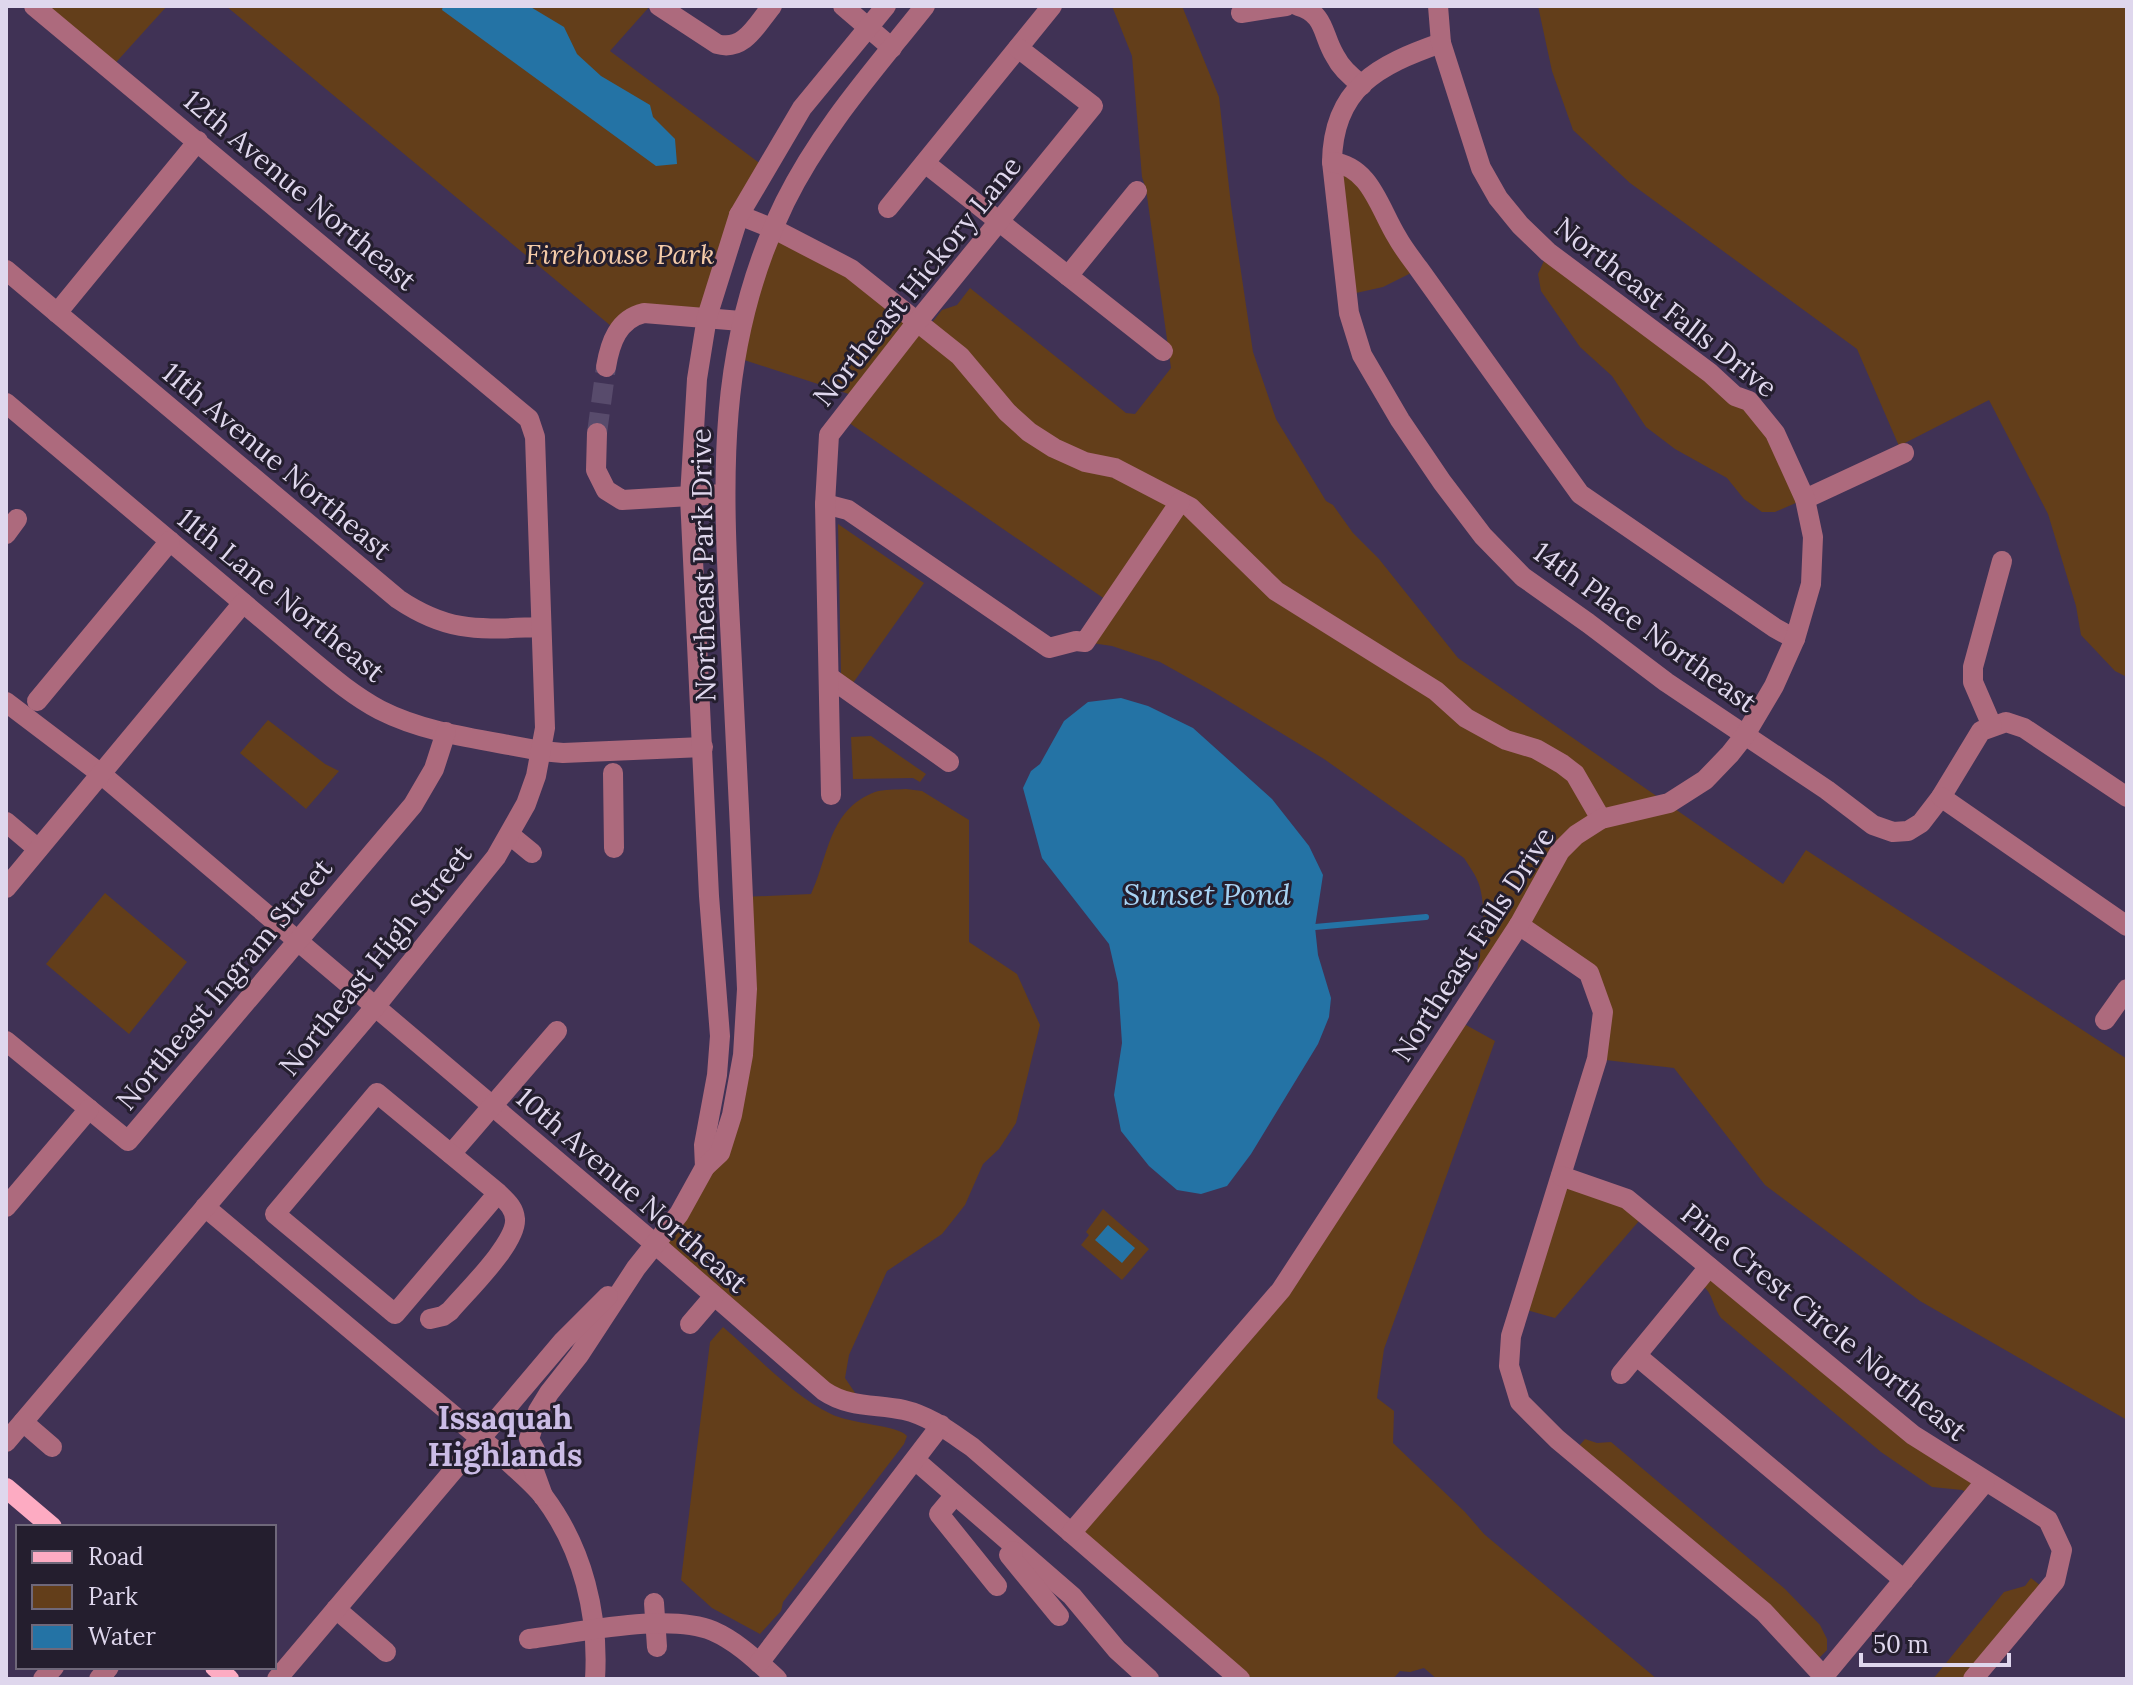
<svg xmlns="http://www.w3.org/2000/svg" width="2133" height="1685" viewBox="0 0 2133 1685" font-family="Lora,serif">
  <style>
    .green { fill: #633e1a }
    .water { fill: #2473a5 }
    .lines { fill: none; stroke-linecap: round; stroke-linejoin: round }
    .stream { stroke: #2473a5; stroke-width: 6 }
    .minor-tunnel { stroke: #584b6c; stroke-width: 20; stroke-dasharray: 20 10; stroke-linecap: butt }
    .minor { stroke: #ad6a7d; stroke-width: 20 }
    .major { stroke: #fdabc2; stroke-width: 20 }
    .labels { text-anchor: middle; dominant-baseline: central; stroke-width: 6; stroke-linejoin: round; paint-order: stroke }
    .street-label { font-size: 28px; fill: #dfd7ed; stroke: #241e2e }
    .park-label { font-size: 28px; font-style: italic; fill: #f5cba8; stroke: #241e2e }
    .water-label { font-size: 30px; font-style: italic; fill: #a7d3f4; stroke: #241e2e }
    .quarter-label { font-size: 32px; font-weight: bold; fill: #cbbce6; stroke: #241e2e }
  </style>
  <rect width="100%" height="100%" fill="#403255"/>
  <g class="green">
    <path d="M 34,6 L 167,6 L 110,69 Z"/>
    <path d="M 226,6 L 650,6 L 610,51 L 766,168 L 707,317 L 644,313 L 617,331 Z"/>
    <path d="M 1112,6 L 1182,6 L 1219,97 L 1231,205 L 1253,352 L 1276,419 L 1326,501 L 1333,505 L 1353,533 L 1379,559 L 1458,658 L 1783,884 L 1806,850 L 2127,1059 L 2127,1420 L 1920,1301 L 1765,1185 L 1674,1068 L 1597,1059 L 1603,1012 L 1589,973 L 1520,925 L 1471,999 C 1478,967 1488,925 1481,892 C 1479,879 1471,869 1464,858 L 1324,759 L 1212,691 L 1160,662 L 1112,646 L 1085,642 L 1112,604 L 842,418 L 858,397 L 735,357 L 774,229 L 926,330 L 942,310 L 957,305 L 970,288 L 1126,413 L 1135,414 L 1171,368 L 1146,189 L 1142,177 L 1132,56 Z"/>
    <path d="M 1538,6 L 2127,6 L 2127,677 L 2115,671 L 2081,635 L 2076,606 L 2048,514 L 1989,400 L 1899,446 L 1857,349 L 1630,183 L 1573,130 L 1552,71 Z"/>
    <path d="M 1341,164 L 1419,269 L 1383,287 L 1347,295 Z"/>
    <path d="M 1548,252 L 1749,401 L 1805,499 L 1775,512 L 1762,512 L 1744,499 L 1727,478 L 1675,449 L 1646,427 L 1612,376 L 1580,347 L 1541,291 L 1538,274 Z"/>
    <path d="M 838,524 L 924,583 L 853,683 L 841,674 Z"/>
    <path d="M 268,720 L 325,764 L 339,771 L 306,809 L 240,753 Z"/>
    <path d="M 871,736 L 926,774 L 920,782 L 913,778 L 853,779 L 851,737 Z"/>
    <path d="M 906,789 L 922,791 L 969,820 L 969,942 L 1017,974 L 1040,1025 L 1016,1123 L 999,1149 L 983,1164 L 965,1205 L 942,1234 L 887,1271 L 849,1355 L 845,1378 L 864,1406 L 850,1404 L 655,1244 L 732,1115 L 743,897 L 811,894 C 829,856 828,810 875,792 C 884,789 896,790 906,789 Z"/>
    <path d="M 105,893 L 187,962 L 129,1034 L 46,964 Z"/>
    <path d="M 1457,1020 L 1495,1041 L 1384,1349 L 1377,1398 L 1394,1411 L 1393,1443 L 1465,1512 L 1484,1534 L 1657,1679 L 1437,1679 L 1424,1668 L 1410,1672 L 1400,1671 L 1393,1679 L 1240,1679 L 1071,1533 L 1281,1290 Z"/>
    <path d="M 1561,1176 L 1645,1214 L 1555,1318 L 1520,1308 Z"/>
    <path d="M 1103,1209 L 1149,1249 L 1122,1280 L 1081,1245 L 1089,1235 L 1086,1232 Z"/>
    <path d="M 1709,1267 L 1985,1482 L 1973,1496 L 1962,1490 L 1932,1487 L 1881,1452 L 1721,1318 C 1710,1301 1715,1295 1698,1281 Z"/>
    <path d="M 723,1327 C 756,1355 792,1395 831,1414 C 850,1424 898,1425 907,1436 L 904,1444 L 783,1602 L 781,1611 L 760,1634 L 712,1608 L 681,1580 L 710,1342 Z"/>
    <path d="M 1585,1439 L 1597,1443 L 1611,1442 L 1785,1589 L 1820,1625 L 1827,1639 L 1827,1650 L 1812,1665 L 1573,1453 Z"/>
    <path d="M 2031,1578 L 2047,1591 L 1973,1679 L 1933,1679 L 2004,1592 L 2025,1586 Z"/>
  </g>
  <g class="water">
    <path d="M 443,6 L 529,6 L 564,27 L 577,54 L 601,76 L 650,105 L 653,117 L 675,139 L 677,164 L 656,166 L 442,10 Z"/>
    <path d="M 1121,698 L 1148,706 L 1193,728 L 1272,799 L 1309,846 L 1323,875 L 1315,927 L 1318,955 L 1331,998 L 1329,1017 L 1318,1044 L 1251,1154 L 1227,1186 L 1201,1194 L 1177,1190 L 1149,1166 L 1121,1131 L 1114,1095 L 1122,1043 L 1118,983 L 1109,944 L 1042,858 L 1023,788 L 1031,771 L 1040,764 L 1064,721 L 1088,702 Z"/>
    <path d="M 1108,1225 L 1135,1248 L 1122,1263 L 1095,1240 Z"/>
  </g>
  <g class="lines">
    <path class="stream" d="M 1315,927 L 1426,917"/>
    <path class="minor-tunnel" d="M 597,433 L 606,367"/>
    <g class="minor">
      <path d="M 659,6 L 717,44 C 744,52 757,24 772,6"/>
      <path d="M 843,6 L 892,48"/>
      <path d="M 1298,6 C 1326,14 1322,35 1335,56 C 1341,68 1351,77 1362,85"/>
      <path d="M 1241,13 L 1286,6"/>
      <path d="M 1441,43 C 1378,65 1333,88 1332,162 L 1349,313 L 1362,355 L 1400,420 L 1442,482 L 1483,536 L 1523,577 L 1588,623 L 1666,682 L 1827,790 L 1873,825 L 1893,832 L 1908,831 L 1921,823 L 1941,797 L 1981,731 L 2006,722 L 2024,728 L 2127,797"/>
      <path d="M 1332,162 C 1371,167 1379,208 1397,237 C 1403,248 1411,258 1419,269 L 1580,494 L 1775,628 L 1795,639"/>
      <path d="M 925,163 L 1163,351"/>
      <path d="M 888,208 L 1052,6"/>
      <path d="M 739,215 L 774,229 L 851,269 L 960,356 L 1007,412 L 1029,432 L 1054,448 L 1085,462 L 1115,468 L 1190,507 L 1276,591 L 1436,691 L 1466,718 L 1506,740 L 1536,749 L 1562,764 L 1575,774 L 1601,819"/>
      <path d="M 6,270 L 398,599 C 450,634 481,629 541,627"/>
      <path d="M 1068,276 L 1137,191"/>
      <path d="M 57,313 L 198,141"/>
      <path d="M 606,367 C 610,343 618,319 644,313 L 741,321"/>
      <path d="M 6,403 L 305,655 C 329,675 352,695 380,710 C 429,735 488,740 541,751 L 563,753 L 703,747"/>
      <path d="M 597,433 L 596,470 L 606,490 L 622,500 L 725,494"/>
      <path d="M 1805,499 L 1904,453"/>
      <path d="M 825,504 L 848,510 L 1049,648 L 1076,641 L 1085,642 L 1180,502"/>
      <path d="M 6,534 L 17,519"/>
      <path d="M 829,677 L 949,762"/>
      <path d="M 37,701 L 170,541"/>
      <path d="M 6,702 L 101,774 L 655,1244 L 824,1391 C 849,1408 876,1404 904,1410 C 930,1416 950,1432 972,1447 L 1240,1679"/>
      <path d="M 1992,726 L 1973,682 L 1973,667 L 2002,561"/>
      <path d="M 613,773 L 614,848"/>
      <path d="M 831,795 L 825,504 L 829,435 L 917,322 L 1093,106 L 1018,48"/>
      <path d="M 1941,797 L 2127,926"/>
      <path d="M 6,822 L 38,849"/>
      <path d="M 510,835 L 532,853"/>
      <path d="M 6,888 L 243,603"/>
      <path d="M 1519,925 L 1589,973 L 1603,1012 L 1597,1059 L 1511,1336 L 1509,1366 L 1520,1402 L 1557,1439 L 1764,1612 L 1826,1679"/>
      <path d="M 2105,1020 L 2127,989"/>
      <path d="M 6,1041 L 128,1141 L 413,805 L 434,769 L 446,732"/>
      <path d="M 451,1154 L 557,1031"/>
      <path d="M 705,1167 L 704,1145 L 717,1075 L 720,1036 L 709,896 L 690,497 L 697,379 L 707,317 L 739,215 L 802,108 L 886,6"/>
      <path d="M 1561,1176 L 1627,1199 L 1913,1435 L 2048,1520 L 2062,1550 L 2055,1581 L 1973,1679"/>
      <path d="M 6,1207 L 89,1109"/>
      <path d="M 205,1207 L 504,1458 C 517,1470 533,1483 544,1497 C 583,1549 599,1615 595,1679"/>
      <path d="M 430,1319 L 443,1316 L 450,1311 C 466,1292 517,1243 515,1219 C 514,1207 506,1201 498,1193 L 377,1093 L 275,1214 L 395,1314 L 498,1193"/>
      <path d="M 690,1324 L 714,1296"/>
      <path d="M 1637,1356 L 1904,1580"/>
      <path d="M 1621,1374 L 1709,1267"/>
      <path d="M 23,1422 L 52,1447"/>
      <path d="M 6,1442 L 375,1007 L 496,857 L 526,804 L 536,776 L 545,728 L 535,437 L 529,419 L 34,6"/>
      <path d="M 915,1460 L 1072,1596 L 1117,1650 L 1149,1679"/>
      <path d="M 955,1495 L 939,1514 L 997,1586"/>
      <path d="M 543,1496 L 530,1460 L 535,1450 L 529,1439 L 538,1411 L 549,1393 L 579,1355 L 636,1268 L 679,1214 L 705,1167 L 720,1153 L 732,1115 L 743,1055 L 747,989 C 743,881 737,772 732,664 C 724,499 710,356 785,202 C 821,129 875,69 925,6"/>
      <path d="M 1071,1533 L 1281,1290 L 1519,925 L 1560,851 L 1576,835 L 1601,819 L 1669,803 L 1705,780 L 1730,754 L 1745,735 L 1774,686 L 1795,639 L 1811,584 L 1813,537 L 1805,499 L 1775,433 L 1749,401 L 1735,396 L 1710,373 L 1548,252 L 1520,225 L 1498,198 L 1481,168 L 1441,43 L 1438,6"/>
      <path d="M 1013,1551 L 1009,1555 L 1059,1616"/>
      <path d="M 654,1603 L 657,1647"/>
      <path d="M 336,1609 L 386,1652"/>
      <path d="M 529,1639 C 578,1633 668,1612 713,1631 C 738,1642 757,1661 777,1679"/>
      <path d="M 759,1663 L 941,1425"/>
      <path d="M 1823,1677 L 1985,1482"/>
      <path d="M 43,1679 L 54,1667"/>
      <path d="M 99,1679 L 109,1667"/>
      <path d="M 277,1679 L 563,1341 L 608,1296"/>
    </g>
    <g class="major">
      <path d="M 6,1488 L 52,1527"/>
      <path d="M 215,1667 L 229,1679"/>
    </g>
  </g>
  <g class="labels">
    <g class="street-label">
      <text transform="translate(300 190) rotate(40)">12th Avenue Northeast</text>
      <text transform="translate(917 281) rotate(-51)">Northeast Hickory Lane</text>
      <text transform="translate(1666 307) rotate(38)">Northeast Falls Drive</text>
      <text transform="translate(277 461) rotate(40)">11th Avenue Northeast</text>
      <text transform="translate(703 565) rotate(-91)">Northeast Park Drive</text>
      <text transform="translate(281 595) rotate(39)">11th Lane Northeast</text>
      <text transform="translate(1645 627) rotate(36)">14th Place Northeast</text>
      <text transform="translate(1473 944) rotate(-57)">Northeast Falls Drive</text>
      <text transform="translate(375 960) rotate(-51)">Northeast High Street</text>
      <text transform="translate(224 984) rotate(-50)">Northeast Ingram Street</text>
      <text transform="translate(632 1190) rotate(41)">10th Avenue Northeast</text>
      <text transform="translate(1824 1322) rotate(39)">Pine Crest Circle Northeast</text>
    </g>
    <g class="park-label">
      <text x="620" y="254">Firehouse Park</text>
    </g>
    <g class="water-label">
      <text x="1207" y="894">Sunset Pond</text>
    </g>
    <g class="quarter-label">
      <text x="505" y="1417">Issaquah<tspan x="505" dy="37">Highlands</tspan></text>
    </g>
  </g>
  <rect width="2133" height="1685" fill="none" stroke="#dfd7ed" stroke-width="16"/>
  <rect x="16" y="1525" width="260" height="144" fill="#241e2e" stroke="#6f687a" stroke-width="2"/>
  <rect x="32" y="1551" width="40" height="12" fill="#fdabc2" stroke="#6f687a" stroke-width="2"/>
  <text x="88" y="1565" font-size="24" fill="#dfd7ed">Road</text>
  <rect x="32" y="1585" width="40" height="24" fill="#633e1a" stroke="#6f687a" stroke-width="2"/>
  <text x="88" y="1605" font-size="24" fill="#dfd7ed">Park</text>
  <rect x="32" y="1625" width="40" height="24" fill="#2473a5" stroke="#6f687a" stroke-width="2"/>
  <text x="88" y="1645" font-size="24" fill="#dfd7ed">Water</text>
  <path d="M1861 1653v12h148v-12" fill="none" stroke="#dfd7ed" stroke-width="4"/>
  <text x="1873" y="1653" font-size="24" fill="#dfd7ed" stroke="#241e2e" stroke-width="6" paint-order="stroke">50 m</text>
</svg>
